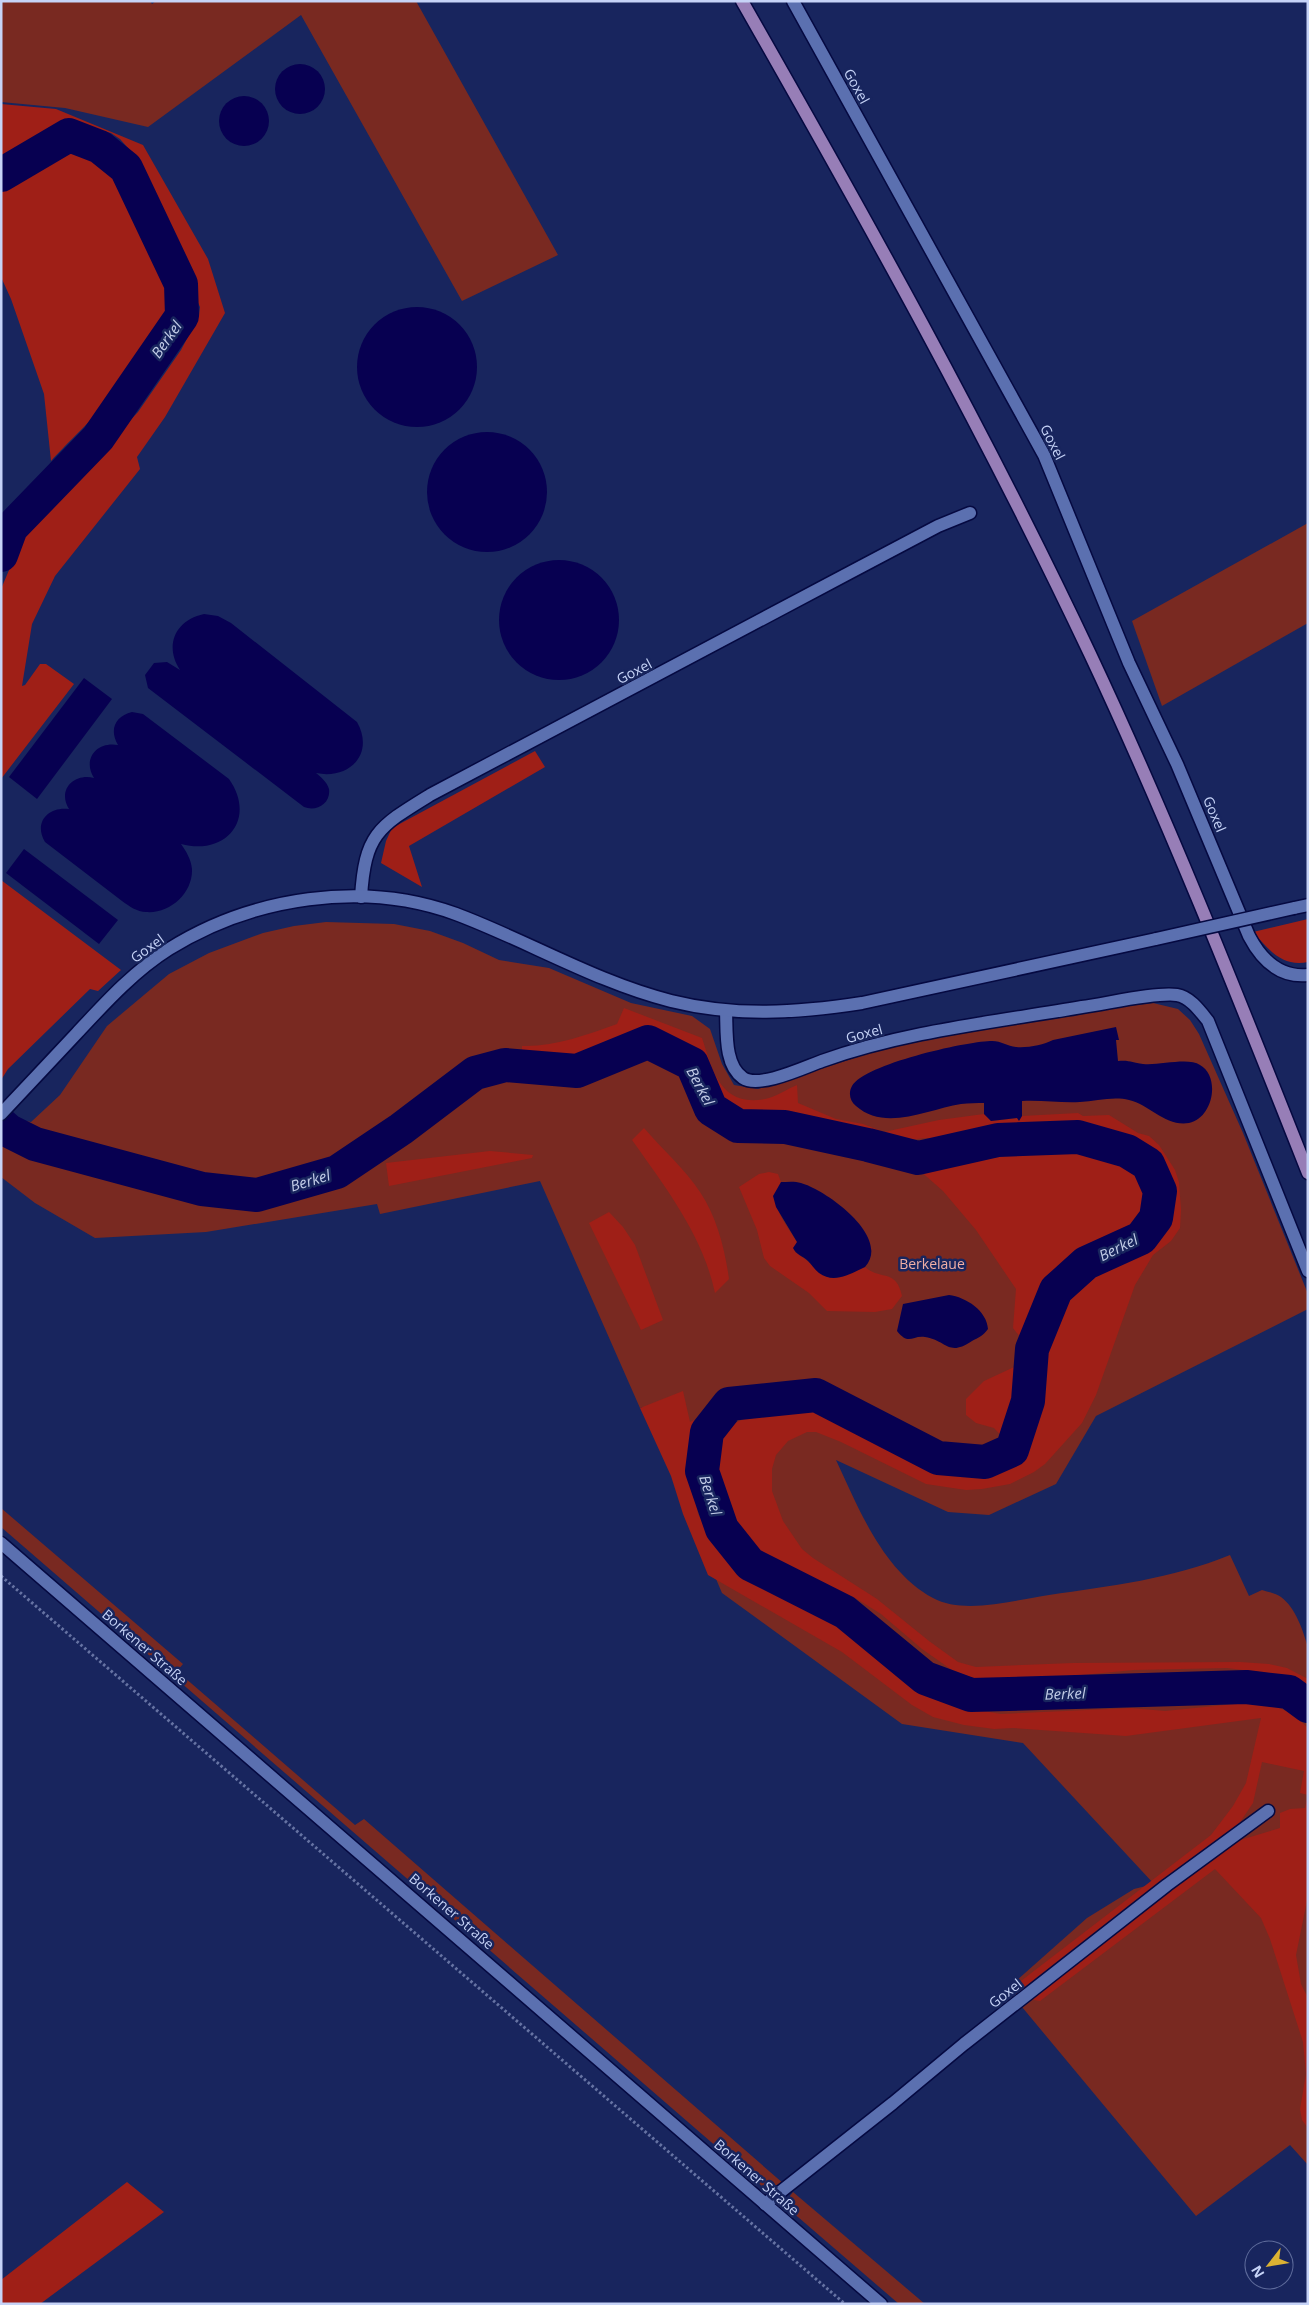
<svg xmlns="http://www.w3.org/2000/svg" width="1309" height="2305" viewBox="0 0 1309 2305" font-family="'Open Sans',sans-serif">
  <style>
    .green { fill: #792921 }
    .forest { fill: #9f1f17 }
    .water { fill: #070051 }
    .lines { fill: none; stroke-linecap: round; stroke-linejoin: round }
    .river { stroke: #070051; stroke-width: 34 }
    .minor-casing { stroke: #050941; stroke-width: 15 }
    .tertiary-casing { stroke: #050941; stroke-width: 15 }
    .primary-casing { stroke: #050941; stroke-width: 15 }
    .path { stroke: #6673a3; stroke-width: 3; stroke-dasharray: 2.5 2.5; stroke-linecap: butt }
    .minor { stroke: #5b70b0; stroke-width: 12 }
    .tertiary { stroke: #5b70b0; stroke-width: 12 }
    .primary { stroke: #977eb7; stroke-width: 12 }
    .minor-bridge-casing { stroke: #050941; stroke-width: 15; stroke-linecap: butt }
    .minor-bridge { stroke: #5b70b0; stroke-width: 12 }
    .labels { text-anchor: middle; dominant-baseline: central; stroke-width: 5; stroke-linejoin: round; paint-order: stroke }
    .street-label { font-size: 14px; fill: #c6d3f7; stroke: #18255e }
    .park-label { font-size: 14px; fill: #f0afa5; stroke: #18255e }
    .water-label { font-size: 15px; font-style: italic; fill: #c3cde8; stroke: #18255e }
  </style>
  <rect width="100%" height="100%" fill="#18255e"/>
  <g class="green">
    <path d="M 1,1 L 150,1 L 152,4 L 156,1 L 416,1 L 558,255 L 462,301 L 301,15 L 148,127 L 65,108 L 1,102 Z"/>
    <path d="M 1308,523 L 1308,623 L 1162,706 L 1132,621 Z"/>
    <path d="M 326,922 L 394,924 L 430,931 L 463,943 L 499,960 L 549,968 L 631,1003 L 692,1016 L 710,1029 L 722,1064 L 734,1085 L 758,1089 L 879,1050 L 1047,1015 L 1153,1003 L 1178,1009 L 1190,1020 L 1199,1034 L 1243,1133 L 1308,1294 L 1308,1309 L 1096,1416 L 1056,1484 L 989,1515 L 948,1512 L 836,1460 C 859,1509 883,1571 933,1598 C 964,1615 1015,1600 1049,1595 C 1110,1586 1172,1579 1230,1555 L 1249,1596 L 1262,1590 C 1268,1592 1276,1593 1281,1597 C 1296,1608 1303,1631 1308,1647 L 1308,2165 L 1290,2145 L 1196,2216 L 1007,1989 L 1087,1918 L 1134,1889 L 1154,1884 L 1023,1743 L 902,1724 L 722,1593 L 643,1407 L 640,1408 L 540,1181 L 380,1214 L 377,1204 L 206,1232 L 95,1238 L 35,1203 L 1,1177 L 1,1132 L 13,1119 L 31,1122 L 60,1095 L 107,1026 L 169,974 L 209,953 L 263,933 L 294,926 Z"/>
    <path d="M 1,1508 L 183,1664 L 177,1671 L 355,1825 L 364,1819 L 784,2184 L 763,2187 L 1,1527 Z"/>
    <path d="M 793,2192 L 925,2304 L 899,2304 L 791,2211 L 790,2196 Z"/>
  </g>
  <g class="forest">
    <path d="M 1,104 L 56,109 L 143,145 L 208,259 L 225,313 L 165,417 L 137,457 L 140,469 L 55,576 L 32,624 L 22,686 L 25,685 L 40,664 L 46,664 L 74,684 L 1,779 L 1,589 L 15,556 L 28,529 L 138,412 L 181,350 L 199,316 L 200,307 L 193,292 L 188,263 L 154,200 L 151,184 L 136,157 L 120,139 L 111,133 L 83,126 L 59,125 L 21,153 L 1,164 Z"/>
    <path d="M 81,148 L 99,158 L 112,168 L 169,293 C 169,300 169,309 168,316 C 155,362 84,425 51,461 L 44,394 L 11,299 L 1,277 L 1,188 L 25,178 L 47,159 Z"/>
    <path d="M 535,751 L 545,767 L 409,846 L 422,887 L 381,863 L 386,841 L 392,828 Z"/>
    <path d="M 1,880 L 121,970 L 98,991 L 90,989 L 8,1069 L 1,1080 Z"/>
    <path d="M 1308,919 L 1308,962 C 1282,967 1269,950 1253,932 Z"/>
    <path d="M 624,1008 L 702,1038 C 713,1071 720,1107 765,1099 C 776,1097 787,1089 797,1085 L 798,1103 L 836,1119 L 863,1124 L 884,1132 L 939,1120 L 984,1114 L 991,1121 L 1017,1118 L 1019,1120 L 1022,1116 L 1078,1113 L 1083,1116 L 1109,1115 L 1138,1133 L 1149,1136 L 1159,1145 L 1175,1170 L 1179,1182 L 1181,1210 L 1180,1228 L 1171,1241 L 1153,1255 L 1135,1285 L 1096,1395 L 1082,1423 L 1045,1464 L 1034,1472 L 1010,1484 L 982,1489 L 966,1490 L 926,1484 L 841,1442 L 816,1432 L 807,1432 L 788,1441 L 776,1455 L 772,1469 L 772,1491 L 783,1521 L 802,1549 L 813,1558 L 877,1599 L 929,1641 L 958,1662 L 976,1667 L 1073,1663 L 1240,1662 L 1269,1664 L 1287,1668 L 1308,1679 L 1308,1690 L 1297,1682 L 1275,1674 L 1227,1668 L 1134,1670 L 1019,1681 L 973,1678 L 952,1670 L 922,1649 L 881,1614 L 857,1599 L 790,1567 L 772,1563 L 757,1555 L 736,1531 L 722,1493 L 718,1475 L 720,1442 L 735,1423 L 746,1418 L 770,1414 L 812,1410 L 843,1422 L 906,1455 L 938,1468 L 976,1472 L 999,1470 L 1019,1458 L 1032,1427 L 1039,1400 L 1040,1354 L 1057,1308 L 1088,1275 L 1126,1258 L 1151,1241 L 1163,1222 L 1168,1204 L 1167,1180 L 1162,1166 L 1143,1144 L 1130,1137 L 1082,1122 L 1008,1124 L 945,1139 L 925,1138 L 900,1141 L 877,1137 L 858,1130 L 831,1126 L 808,1117 L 797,1115 L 742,1116 L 719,1103 L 694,1056 L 683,1046 L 658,1034 L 643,1032 L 627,1035 L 572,1064 L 542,1054 L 522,1054 L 522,1046 C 555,1047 586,1035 617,1024 Z"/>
    <path d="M 644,1128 C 662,1149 685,1169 700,1192 C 717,1217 725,1250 729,1279 L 715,1293 C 703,1236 666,1188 632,1140 Z"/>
    <path d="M 1041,1145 L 1075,1149 L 1092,1156 L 1127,1161 L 1142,1166 L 1150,1181 L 1152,1217 L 1141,1231 L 1085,1254 L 1047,1279 L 1030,1321 L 1020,1337 L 1013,1328 L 1016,1289 L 976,1230 L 943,1191 L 918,1169 L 918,1164 Z"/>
    <path d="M 490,1151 L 533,1155 L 532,1158 L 389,1186 L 386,1163 Z"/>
    <path d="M 769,1172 L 778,1174 L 781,1182 C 767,1204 786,1224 797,1242 L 795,1252 C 830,1275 819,1288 865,1267 C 881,1281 896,1268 902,1296 L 892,1309 L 875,1312 L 827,1311 L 809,1293 L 770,1266 L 764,1258 L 757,1230 L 739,1187 L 759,1174 Z"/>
    <path d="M 609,1212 L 623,1227 L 635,1245 L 663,1320 L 641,1330 L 589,1223 Z"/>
    <path d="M 1023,1363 L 1021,1391 L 1006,1441 L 994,1428 L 976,1423 L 966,1415 L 966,1399 L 984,1381 Z"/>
    <path d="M 683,1391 L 690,1422 L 694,1420 L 691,1442 L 692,1483 L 698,1514 L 704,1526 L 736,1571 L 835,1621 L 926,1694 L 972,1709 L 1001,1714 L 1131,1708 L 1165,1711 L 1254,1702 L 1279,1708 L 1293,1714 L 1308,1728 L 1308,1896 L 1296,1955 L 1301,1984 L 1308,1998 L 1308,2128 L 1302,2120 L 1300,2109 L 1306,2074 L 1303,2042 L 1270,1939 L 1261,1918 L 1215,1869 L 1040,2001 L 1034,2000 L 1031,1997 L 1192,1872 L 1237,1841 L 1280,1828 L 1280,1813 L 1290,1809 L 1305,1808 L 1308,1795 L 1300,1793 L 1304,1771 L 1262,1762 L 1253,1803 L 1234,1831 L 1025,1991 L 1017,1984 L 1211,1835 L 1233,1806 L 1246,1783 L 1261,1718 L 1126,1736 L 1013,1728 L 994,1729 L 964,1725 L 933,1717 L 912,1705 L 842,1652 L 708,1575 L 683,1514 L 671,1476 L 640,1408 Z"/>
    <path d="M 127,2182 L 164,2212 L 40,2304 L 1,2304 L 1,2280 Z"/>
  </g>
  <g class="water">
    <circle cx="300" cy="89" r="25"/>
    <circle cx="244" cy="121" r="25"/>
    <circle cx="417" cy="367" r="60"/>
    <circle cx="487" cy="492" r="60"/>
    <circle cx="559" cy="620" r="60"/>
    <path d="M 204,614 L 218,616 L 231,623 L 357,722 C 375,754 349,780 316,773 C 321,777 327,782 329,789 C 331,803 317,812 304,807 L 148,688 L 145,675 L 154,663 L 167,662 L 180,670 C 164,646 175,620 204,614 Z"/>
    <path d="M 84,678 L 112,699 L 37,799 L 9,777 Z"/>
    <path d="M 132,712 L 143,714 L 229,779 C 257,819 226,856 181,844 C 186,851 191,859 192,869 C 193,893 170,914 146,912 C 137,912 129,906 122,901 L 45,842 C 33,822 49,806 69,809 C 57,790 74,773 94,778 C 82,759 97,741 118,745 C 109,730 115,716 132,712 Z"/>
    <path d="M 24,849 L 118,920 L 99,944 L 6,873 Z"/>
    <path d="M 1116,1027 L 1119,1040 L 1116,1040 L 1118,1061 C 1131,1060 1132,1063 1143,1064 C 1158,1066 1188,1057 1200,1065 C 1221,1077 1213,1118 1189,1123 C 1166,1127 1150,1105 1129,1100 C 1114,1096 1096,1101 1080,1102 C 1061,1103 1042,1100 1022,1101 L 1022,1116 L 1019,1121 L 1017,1118 L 991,1121 L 984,1114 L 984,1103 C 977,1103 969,1103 961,1104 C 929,1109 885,1132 856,1106 C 850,1101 848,1093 852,1086 C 865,1064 964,1042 990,1041 C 1000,1040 1007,1046 1016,1047 C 1028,1048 1043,1045 1053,1040 Z"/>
    <path d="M 781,1182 C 787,1182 795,1181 801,1183 C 826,1190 892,1237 865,1267 C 850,1274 834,1284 819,1273 C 815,1270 812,1265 808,1261 C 803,1256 796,1255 793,1248 L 797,1242 L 776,1207 L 773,1196 Z"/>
    <path d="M 949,1295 C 966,1297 987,1311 988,1329 C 984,1335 978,1338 972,1341 C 948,1357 948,1341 925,1337 C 912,1335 909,1346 897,1331 L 903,1304 Z"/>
  </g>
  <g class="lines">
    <g class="river">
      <path d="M 1,175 L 69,135 L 100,147 L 126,168 L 181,284 L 182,316 L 98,438 L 11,528 L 1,555"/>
      <path d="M 1,1124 L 9,1131 L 35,1144 L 202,1189 L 257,1195 L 337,1172 L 401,1129 L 475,1073 L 505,1065 L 577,1071 L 648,1042 L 692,1064 L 711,1109 L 738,1126 L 785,1127 L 868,1145 L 918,1158 L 998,1140 L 1078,1137 L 1127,1151 L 1148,1164 L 1160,1191 L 1156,1218 L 1141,1238 L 1086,1263 L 1056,1290 L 1032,1349 L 1028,1401 L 1012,1450 L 985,1462 L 938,1458 L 816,1395 L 729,1404 L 707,1432 L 702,1471 L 722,1529 L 750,1564 L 845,1612 L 925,1678 L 971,1695 L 1246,1687 L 1289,1692 L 1308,1706"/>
    </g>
    <g class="minor-casing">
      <g id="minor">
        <path d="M 793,1 L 1044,455 L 1129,663 L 1177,764 L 1249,936 C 1261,959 1279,978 1308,975"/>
        <path d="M 361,897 C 365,834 378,827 430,795 L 849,573 L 938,526 L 970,513"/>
        <path d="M 1294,908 L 1308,905"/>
        <path d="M 726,1011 C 727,1032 724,1065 743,1078 C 759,1089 805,1067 822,1061 C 906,1031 996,1022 1082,1007 C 1106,1004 1155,992 1177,995 C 1190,997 1200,1011 1208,1021 L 1308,1271"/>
        <path d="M 1,1114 C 26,1087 52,1060 77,1033 C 105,1003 134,971 169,949 C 252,897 363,880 456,914 C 528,941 596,982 671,1001 C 735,1017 797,1013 862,1003 L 1156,939"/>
        <path d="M 765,2204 L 893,2103 L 964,2044 L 1167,1885 L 1268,1811"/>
      </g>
    </g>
    <g class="tertiary-casing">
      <path id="tertiary" d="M 1,1543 L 881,2304"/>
    </g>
    <g class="primary-casing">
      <path id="primary" d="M 742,1 C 864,215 985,431 1090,654 C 1170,824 1239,999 1308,1173"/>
    </g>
    <path class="path" d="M 1,1576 L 845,2304"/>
    <use href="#minor" class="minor"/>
    <use href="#tertiary" class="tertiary"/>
    <use href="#primary" class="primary"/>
    <g class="minor-bridge-casing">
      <path id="minor-bridge" d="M 1156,939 L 1294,908"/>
    </g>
    <use href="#minor-bridge" class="minor-bridge"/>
  </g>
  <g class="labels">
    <g class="street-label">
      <text transform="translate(857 86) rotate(61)">Goxel</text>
      <text transform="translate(1053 442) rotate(63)">Goxel</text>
      <text transform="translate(634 671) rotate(-28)">Goxel</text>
      <text transform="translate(1215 814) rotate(67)">Goxel</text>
      <text transform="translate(147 948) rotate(-36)">Goxel</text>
      <text transform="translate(864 1033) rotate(-15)">Goxel</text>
      <text transform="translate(145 1647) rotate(41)">Borkener Straße</text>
      <text transform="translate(452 1911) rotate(41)">Borkener Straße</text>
      <text transform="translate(1005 1993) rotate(-38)">Goxel</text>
      <text transform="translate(757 2177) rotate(41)">Borkener Straße</text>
    </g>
    <g class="park-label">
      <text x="932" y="1263">Berkelaue</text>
    </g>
    <g class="water-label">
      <text transform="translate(166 339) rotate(-55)">Berkel</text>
      <text transform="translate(701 1086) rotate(62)">Berkel</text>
      <text transform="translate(310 1180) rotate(-17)">Berkel</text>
      <text transform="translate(1118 1247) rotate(-26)">Berkel</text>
      <text transform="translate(711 1495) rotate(72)">Berkel</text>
      <text transform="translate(1065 1693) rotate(-2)">Berkel</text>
    </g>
  </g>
  <rect width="1309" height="2305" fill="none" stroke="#c6d3f7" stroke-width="5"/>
  <g transform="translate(1269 2265) rotate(239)"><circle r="24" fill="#18255e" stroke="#5e6b9b"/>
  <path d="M0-4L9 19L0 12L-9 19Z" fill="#dcb233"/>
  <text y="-8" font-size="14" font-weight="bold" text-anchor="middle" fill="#c6d3f7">N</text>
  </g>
</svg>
